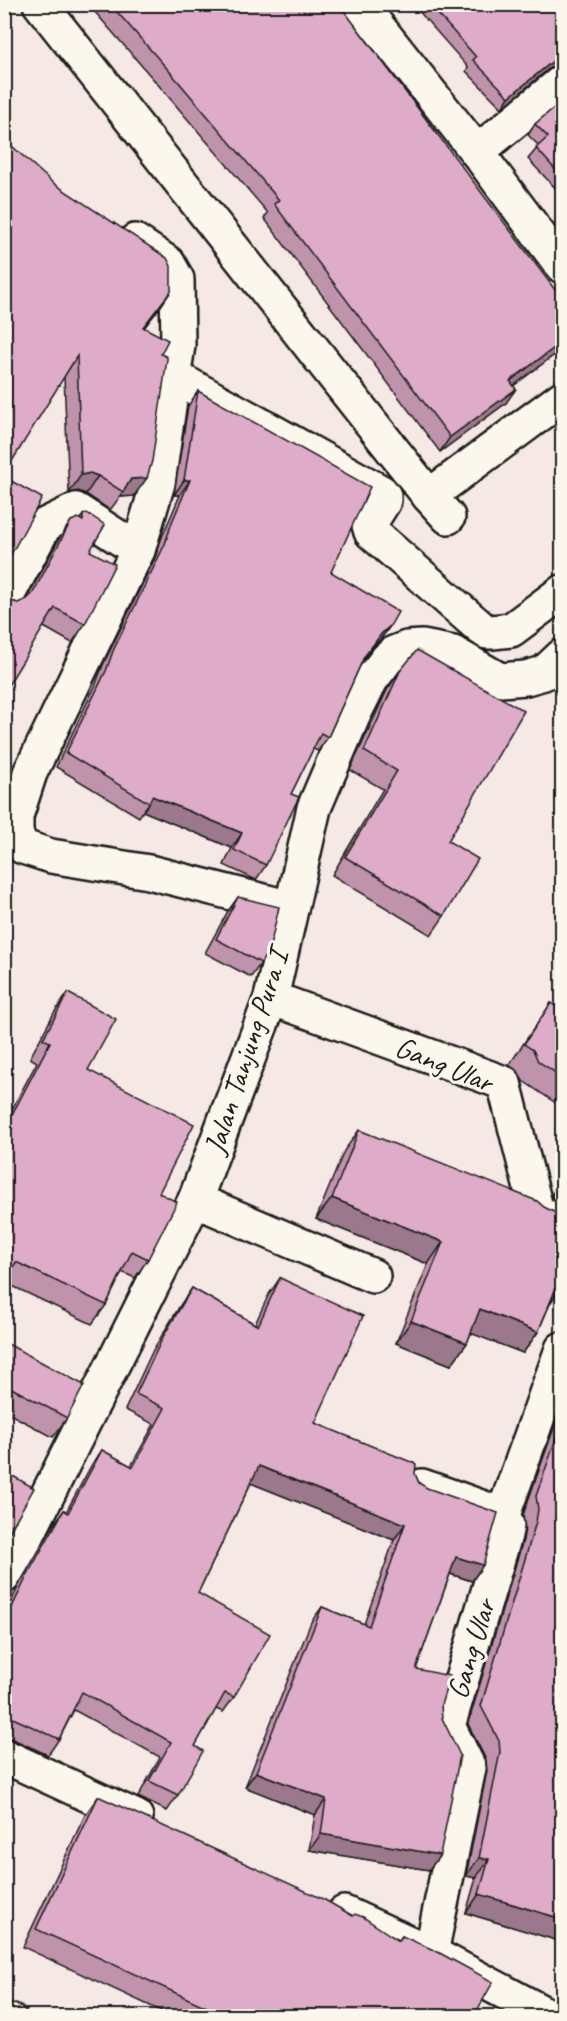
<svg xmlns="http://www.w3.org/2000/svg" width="567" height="2021" viewBox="0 0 567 2021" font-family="Caveat,sans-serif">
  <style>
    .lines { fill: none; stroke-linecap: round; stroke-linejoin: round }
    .lane-casing { stroke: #1c1c1c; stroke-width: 24 }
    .street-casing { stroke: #1c1c1c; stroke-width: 38 }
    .secondary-casing { stroke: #1c1c1c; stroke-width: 38 }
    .lane { stroke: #fbf7ec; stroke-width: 20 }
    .street { stroke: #fbf7ec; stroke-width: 33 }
    .secondary { stroke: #fbf7ec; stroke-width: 33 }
    .wall { fill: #bf93ac; stroke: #1c1c1c; stroke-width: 1.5 }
    .shaded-wall { fill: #9b788c; stroke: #1c1c1c; stroke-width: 1.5 }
    .building { fill: #deabc8; stroke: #1c1c1c; stroke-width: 1.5 }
    .labels { text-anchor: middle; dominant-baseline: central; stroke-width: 6; stroke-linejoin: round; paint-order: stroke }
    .street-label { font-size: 30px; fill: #1c1c1c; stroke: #fbf7ec }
  </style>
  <rect width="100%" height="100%" fill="#f5e8e5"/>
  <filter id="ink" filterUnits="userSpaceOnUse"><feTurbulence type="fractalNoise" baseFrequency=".0167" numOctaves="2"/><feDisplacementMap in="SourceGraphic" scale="12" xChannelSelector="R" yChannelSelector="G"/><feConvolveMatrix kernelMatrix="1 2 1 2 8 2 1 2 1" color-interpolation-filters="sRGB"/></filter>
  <g filter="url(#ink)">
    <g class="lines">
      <g class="lane-casing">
        <path id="lane" d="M 4,2015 L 13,2015 L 16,2016"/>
      </g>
      <g class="street-casing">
        <g id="street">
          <path d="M 40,4 L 429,496 L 448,517"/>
          <path d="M 360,4 L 477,152 L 562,266"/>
          <path d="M 477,152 L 562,82"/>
          <path d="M 135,241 L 168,263 L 177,279 L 178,345 L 158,483 L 138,550 L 30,773 L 16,816 L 16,834 L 23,847 L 51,856 L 149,872 L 291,908"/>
          <path d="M 173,376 L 381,492 L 384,496 L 384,501 L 369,525 L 371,532 L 481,628 L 487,632 L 492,632 L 511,630 L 562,592"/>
          <path d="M 429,496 L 562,398"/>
          <path d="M 4,602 L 45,525 L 76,510 L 138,550"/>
          <path d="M 271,998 L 504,1083 L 537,1212 L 562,1224"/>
          <path d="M 195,1200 L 373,1276"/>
          <path d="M 422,1486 L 503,1515"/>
          <path d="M 4,1576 L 24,1542 L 195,1200 L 271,998 L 314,808 L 354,714 L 371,680 L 387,659 L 394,653 L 407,648 L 422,647 L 453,653 L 500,680 L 526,678 L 544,673 L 562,656"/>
          <path d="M 431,1953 L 469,1768 L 448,1726 L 505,1535 L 507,1525 L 503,1515 L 562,1349"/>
        </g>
      </g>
      <g class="secondary-casing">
        <g id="secondary">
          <path d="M 4,1756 L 136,1817"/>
          <path d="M 344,1913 L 431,1953 L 549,2016"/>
        </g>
      </g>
      <use href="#lane" class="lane"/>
      <use href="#street" class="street"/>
      <use href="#secondary" class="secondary"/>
    </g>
    <g class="wall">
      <path d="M 88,4 L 339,4 L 562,349 L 513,386 L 506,403 L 440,452 L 264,218 L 268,213 L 161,88 Z"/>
      <path d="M 419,4 L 562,4 L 560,63 L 551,67 L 502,108 L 466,71 L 468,67 L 416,8 Z"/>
      <path d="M 562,101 L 562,195 L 528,159 L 539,146 L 528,135 L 535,124 Z"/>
      <path d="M 4,139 L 171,291 L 144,328 L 161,354 L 134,496 L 120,497 L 110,510 L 86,494 L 78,491 L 69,493 L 64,377 Z"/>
      <path d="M 198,391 L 331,572 L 390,626 L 380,640 L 372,648 L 363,659 L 328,737 L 318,751 L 313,749 L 291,794 L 266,865 L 256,880 L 224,865 L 232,848 L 143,811 L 139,817 L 56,767 L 95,686 L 103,665 L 155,558 L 162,537 L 180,495 L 174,495 L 188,406 Z"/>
      <path d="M 83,515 L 90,551 L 85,624 L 72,643 L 44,627 L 7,600 L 18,603 L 26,600 L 59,539 L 71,521 L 80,519 Z"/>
      <path d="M 400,671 L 448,841 L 444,916 L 431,935 L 332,875 L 383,789 L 350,770 L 387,690 Z"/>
      <path d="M 238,897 L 261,963 L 251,977 L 205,953 L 228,911 Z"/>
      <path d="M 68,993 L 88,1070 L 159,1193 L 148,1259 L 135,1278 L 122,1272 L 106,1305 L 92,1324 L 6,1283 L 4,1285 L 4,1124 L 37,1062 L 30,1058 L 54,1013 Z"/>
      <path d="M 551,1003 L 562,1010 L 562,1107 L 523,1081 L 518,1071 L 509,1065 Z"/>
      <path d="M 359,1130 L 550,1304 L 538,1332 L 523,1353 L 471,1333 L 467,1343 L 451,1365 L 396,1343 L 428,1264 L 316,1219 L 344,1151 Z"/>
      <path d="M 562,1176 L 562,1203 L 553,1199 L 552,1194 Z"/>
      <path d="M 280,1278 L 315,1423 L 415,1474 L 419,1483 L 483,1565 L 472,1581 L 450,1574 L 416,1669 L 441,1705 L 440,1855 L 429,1870 L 309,1850 L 315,1815 L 245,1787 L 311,1622 L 322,1607 L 364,1624 L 394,1540 L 251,1483 L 198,1593 L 234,1697 L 223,1712 L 216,1709 L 195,1746 L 178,1795 L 167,1811 L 138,1797 L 160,1757 L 74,1710 L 59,1739 L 48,1755 L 4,1735 L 4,1617 L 18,1587 L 53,1526 L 64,1510 L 66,1512 L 91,1466 L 102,1450 L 131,1466 L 154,1424 L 125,1410 L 153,1350 L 181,1304 L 192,1288 L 255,1324 L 269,1294 Z"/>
      <path d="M 4,1342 L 67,1418 L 53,1437 L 4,1411 Z"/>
      <path d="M 562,1409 L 562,1942 L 466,1913 L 476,1878 L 466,1876 L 487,1771 L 486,1760 L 468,1724 L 523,1540 L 525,1528 L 523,1515 L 559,1414 Z"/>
      <path d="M 98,1797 L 353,1916 L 399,1940 L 402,1936 L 474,2016 L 172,2016 L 23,1947 L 85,1815 Z"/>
    </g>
    <g class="shaded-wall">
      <path d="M 562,55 L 562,64 L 560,63 L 551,67 L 502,108 L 509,97 L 558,57 Z"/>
      <path d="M 171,291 L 159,309 L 130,345 L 143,327 Z"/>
      <path d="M 562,342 L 562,349 L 500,396 L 510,381 Z"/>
      <path d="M 516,389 L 506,403 L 440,452 L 450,437 Z"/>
      <path d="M 90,473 L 98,476 L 86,494 L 78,491 L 69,493 L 81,475 Z"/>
      <path d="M 147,478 L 134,496 L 120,497 L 131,479 Z"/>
      <path d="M 184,480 L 190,480 L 180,495 L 174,495 Z"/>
      <path d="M 390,626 L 380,640 L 372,648 L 354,672 L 382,633 Z"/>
      <path d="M 152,796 L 242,833 L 232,848 L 143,811 L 149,803 Z"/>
      <path d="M 332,1198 L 443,1242 L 428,1264 L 316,1219 Z"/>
      <path d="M 556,1288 L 560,1289 L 545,1311 Z"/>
      <path d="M 480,1309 L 538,1332 L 523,1353 L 465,1331 Z"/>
      <path d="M 411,1321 L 467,1343 L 451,1365 L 396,1343 Z"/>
      <path d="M 259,1466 L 405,1524 L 394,1540 L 248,1482 Z"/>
      <path d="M 456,1557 L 483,1565 L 472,1581 L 445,1572 Z"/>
      <path d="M 256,1772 L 326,1799 L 315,1815 L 245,1787 Z"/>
      <path d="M 321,1834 L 440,1855 L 429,1870 L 309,1850 Z"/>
      <path d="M 479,1858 L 489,1859 L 476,1878 L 466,1876 Z"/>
      <path d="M 479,1894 L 562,1919 L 562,1942 L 466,1913 Z"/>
    </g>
    <g class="building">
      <path d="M 110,4 L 339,4 L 562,299 L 562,342 L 510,381 L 516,389 L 450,437 L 274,204 L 279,200 L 171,73 Z"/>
      <path d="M 429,4 L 562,4 L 562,55 L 558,57 L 509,97 L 473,60 L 476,57 Z"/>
      <path d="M 562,101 L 562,177 L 536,148 L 548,137 L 535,124 Z"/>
      <path d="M 4,139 L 53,183 L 167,258 L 171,266 L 171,291 L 143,327 L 168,340 L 161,354 L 167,357 L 167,359 L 152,461 L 147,478 L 131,479 L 123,492 L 98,476 L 90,473 L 81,475 L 77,356 L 4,474 Z"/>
      <path d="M 198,391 L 370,487 L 331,572 L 398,612 L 390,626 L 382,633 L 364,657 L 328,737 L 321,733 L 291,794 L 299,797 L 266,865 L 234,850 L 242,833 L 152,796 L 149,803 L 66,753 L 106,671 L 113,651 L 165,544 L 172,522 L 190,480 L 184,480 Z"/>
      <path d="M 4,477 L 42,498 L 4,567 Z"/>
      <path d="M 87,513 L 105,525 L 90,551 L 115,564 L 85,624 L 55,608 L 4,692 L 4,597 L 7,600 L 18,603 L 27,599 L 33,593 L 71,521 L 78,518 L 83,521 L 83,515 Z"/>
      <path d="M 417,650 L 524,711 L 448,841 L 478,859 L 444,916 L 345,857 L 397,771 L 364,751 L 400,671 Z"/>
      <path d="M 4,773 L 11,775 L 4,791 Z"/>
      <path d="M 238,897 L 279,907 L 270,947 L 261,963 L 216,939 Z"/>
      <path d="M 68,993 L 116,1019 L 88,1070 L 194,1124 L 159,1193 L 177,1202 L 148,1259 L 132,1251 L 106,1305 L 16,1262 L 4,1285 L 4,1130 L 50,1042 L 43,1039 Z"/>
      <path d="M 551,1003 L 562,1010 L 562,1077 L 538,1061 L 533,1050 L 524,1044 Z"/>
      <path d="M 359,1130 L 537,1201 L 544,1207 L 562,1216 L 562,1283 L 560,1289 L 556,1288 L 538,1332 L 480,1309 L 467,1343 L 411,1321 L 443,1242 L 332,1198 Z"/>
      <path d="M 280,1278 L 363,1316 L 315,1423 L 416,1464 L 415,1474 L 419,1483 L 427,1488 L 498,1513 L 483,1565 L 456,1557 L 416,1669 L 450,1676 L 441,1705 L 442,1718 L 460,1755 L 440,1855 L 321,1834 L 326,1799 L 256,1772 L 322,1607 L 369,1626 L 405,1524 L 259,1466 L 198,1593 L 270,1634 L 234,1697 L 225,1693 L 195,1746 L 203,1751 L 178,1795 L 149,1781 L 171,1742 L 82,1692 L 59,1739 L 4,1714 L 4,1624 L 29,1572 L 64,1510 L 68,1513 L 102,1450 L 133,1467 L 165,1408 L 136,1394 L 164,1335 L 192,1288 L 258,1326 Z"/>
      <path d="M 4,1342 L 84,1385 L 67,1418 L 4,1384 Z"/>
      <path d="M 562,1422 L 562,1919 L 479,1894 L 489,1859 L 479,1858 L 500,1752 L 499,1741 L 481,1706 L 536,1522 L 538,1509 L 536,1496 Z"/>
      <path d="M 4,1471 L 34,1488 L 4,1541 Z"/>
      <path d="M 98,1797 L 100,1797 L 325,1900 L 353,1916 L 355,1914 L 363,1917 L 399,1941 L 402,1936 L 436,1951 L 493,1982 L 474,2016 L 226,2016 L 36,1929 Z"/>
    </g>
  </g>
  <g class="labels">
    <g class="street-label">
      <text transform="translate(246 1052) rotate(-72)">Jalan Tanjung Pura I</text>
      <text transform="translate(444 1064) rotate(22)">Gang Ular</text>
      <text transform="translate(471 1649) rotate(-73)">Gang Ular</text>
    </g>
  </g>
  <rect width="567" height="2021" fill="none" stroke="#fbf7ec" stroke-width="24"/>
  <rect x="12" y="12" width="543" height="1997" fill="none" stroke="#1c1c1c" stroke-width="2" filter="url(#ink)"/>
</svg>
